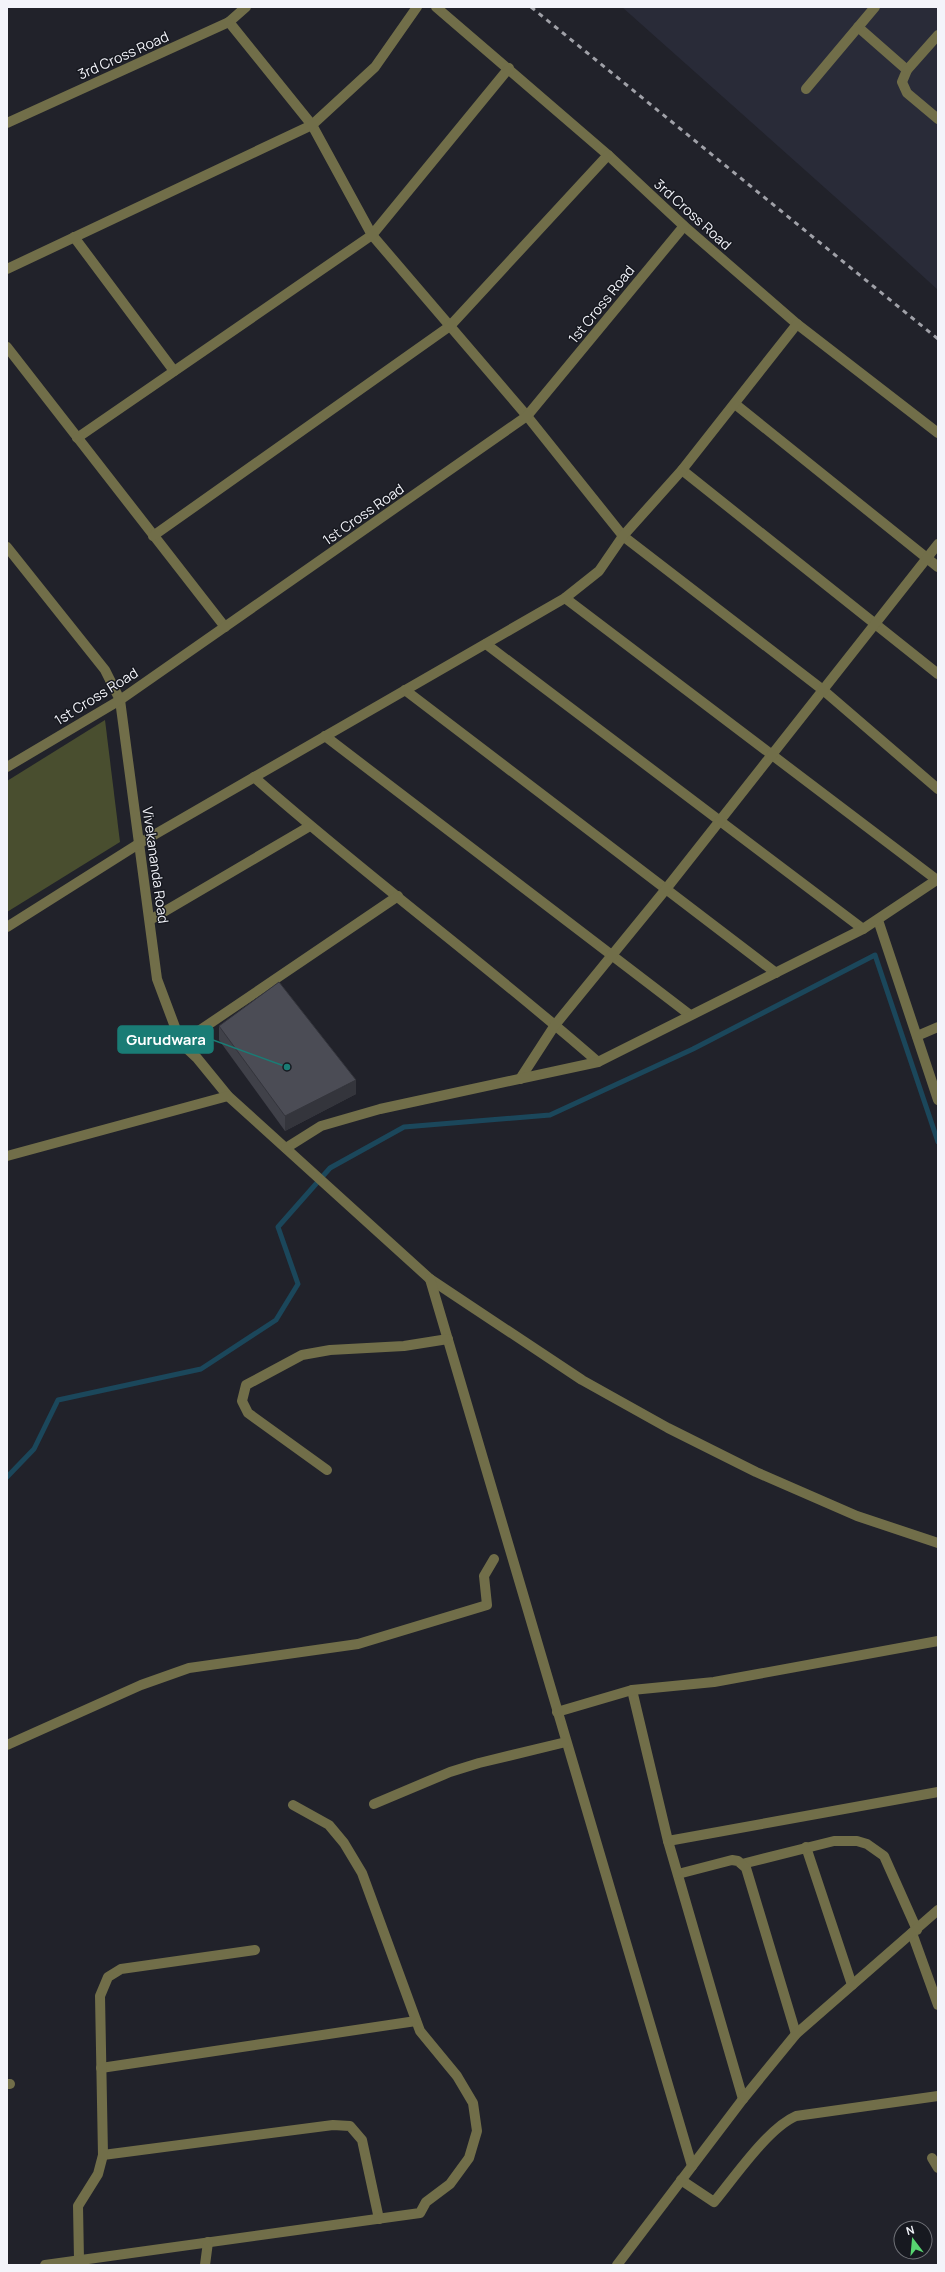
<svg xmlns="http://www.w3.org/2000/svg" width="945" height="2272" viewBox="0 0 945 2272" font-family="Manrope,sans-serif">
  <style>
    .built { fill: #292b38 }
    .green { fill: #494e2f }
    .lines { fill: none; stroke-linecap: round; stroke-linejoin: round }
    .stream { stroke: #1b475b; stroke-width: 5 }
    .minor { stroke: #716e49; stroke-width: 10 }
    .rail { stroke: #a0a1a8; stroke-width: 3; stroke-dasharray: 5 5; stroke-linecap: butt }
    .wall { fill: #404149 }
    .shaded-wall { fill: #34353c }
    .building { fill: #4b4c55; stroke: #34353c }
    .labels { text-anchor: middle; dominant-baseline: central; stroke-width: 3; stroke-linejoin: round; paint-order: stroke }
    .street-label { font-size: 14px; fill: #f3f4fa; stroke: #171920 }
    .leader { fill: none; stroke: #1a7c75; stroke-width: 1.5 }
    .callout-dot { fill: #1a7c75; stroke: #171920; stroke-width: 1.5 }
    .callout { fill: #1a7c75; stroke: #1a7c75; stroke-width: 1.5 }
    .callout-label { font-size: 15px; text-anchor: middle; font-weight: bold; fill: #fff }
  </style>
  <rect width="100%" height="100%" fill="#21222a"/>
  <path class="built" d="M 622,7 L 938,7 L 938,290 L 880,237 Z"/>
  <path class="green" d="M 105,720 L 120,842 L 7,912 L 7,781 Z"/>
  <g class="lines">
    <path class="stream" d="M 7,1477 L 34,1449 L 58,1400 L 201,1369 L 276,1320 L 298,1284 L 278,1227 L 330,1168 L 404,1127 L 550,1115 L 693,1049 L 875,955 L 938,1142"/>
    <g class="minor">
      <path d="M 436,7 L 608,155 L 684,226 L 797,324 L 938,433"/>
      <path d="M 229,22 L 312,125 L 372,235 L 527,416 L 623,536 L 823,690 L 938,789"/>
      <path d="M 858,27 L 907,70"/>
      <path d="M 938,35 L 907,70 L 902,82 L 907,93 L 938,119"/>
      <path d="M 806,89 L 875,7"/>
      <path d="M 7,123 L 229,22 L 246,7"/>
      <path d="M 74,237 L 174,371"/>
      <path d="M 7,269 L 312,125 L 375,67 L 417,7"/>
      <path d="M 7,347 L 225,627"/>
      <path d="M 735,404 L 938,567"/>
      <path d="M 77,438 L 372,235 L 509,68"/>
      <path d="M 682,470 L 938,674"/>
      <path d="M 153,536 L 450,326 L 608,155"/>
      <path d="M 7,547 L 105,670 L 120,700 L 157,979 L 181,1043 L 197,1058 L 228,1096 L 430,1279 L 582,1380 L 668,1428 L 756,1472 L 857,1516 L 938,1543"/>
      <path d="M 565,598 L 937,880"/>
      <path d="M 486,644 L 863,929"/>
      <path d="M 405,690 L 776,973"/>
      <path d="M 325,736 L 690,1015"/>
      <path d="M 7,767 L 120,700 L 527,416 L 684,226"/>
      <path d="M 254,777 C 366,876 486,964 598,1062"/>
      <path d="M 150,920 L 310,826"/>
      <path d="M 878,920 L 938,1100"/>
      <path d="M 7,927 L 140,843 L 565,598 L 599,571 L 623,536 L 682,470 L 797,324"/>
      <path d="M 917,1036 L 938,1027"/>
      <path d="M 181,1043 L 398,896"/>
      <path d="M 520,1079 L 555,1025 L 666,889 L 938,544"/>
      <path d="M 286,1148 L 321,1126 L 380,1109 L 598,1062 L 863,929 L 938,879"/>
      <path d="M 7,1156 L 228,1096"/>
      <path d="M 430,1279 L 692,2166"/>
      <path d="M 327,1470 L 248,1413 L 242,1401 L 246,1385 L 302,1355 L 330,1350 L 404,1346 L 448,1339"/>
      <path d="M 632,1690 L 668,1841 L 743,2099"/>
      <path d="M 557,1712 L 632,1690 L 714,1682 L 938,1641"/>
      <path d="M 7,1745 L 141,1685 L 189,1668 L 358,1644 L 487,1605 L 484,1576 L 494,1559"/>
      <path d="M 374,1804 L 450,1772 L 479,1763 L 566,1742"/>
      <path d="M 668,1841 L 938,1792"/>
      <path d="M 806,1847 L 852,1985"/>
      <path d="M 742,1864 L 834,1841 L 857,1841 L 867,1844 L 884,1856 L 917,1930"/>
      <path d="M 678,1874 L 732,1860 L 738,1861 L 746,1868 L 796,2034"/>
      <path d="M 912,1933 L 938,2005"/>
      <path d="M 101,2068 L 416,2021"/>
      <path d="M 7,2084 L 10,2084"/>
      <path d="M 103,2155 L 333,2125 L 350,2126 L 362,2140 L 379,2219"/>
      <path d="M 932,2158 L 938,2168"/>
      <path d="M 681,2180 L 714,2202 C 734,2178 768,2128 796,2116 L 938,2096"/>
      <path d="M 79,2260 L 78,2206 L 98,2174 L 103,2155 L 100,1996 L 108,1977 L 121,1969 L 255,1950"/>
      <path d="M 45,2265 L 420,2213 L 426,2202 L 450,2184 L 469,2158 L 477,2131 L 473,2103 L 457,2076 L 420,2031 L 362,1873 L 344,1843 L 329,1825 L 293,1805"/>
      <path d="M 205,2265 L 208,2242"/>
      <path d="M 617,2265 L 743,2099 L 796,2034 L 938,1910"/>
    </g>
    <path class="rail" d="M 531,7 L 938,339"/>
  </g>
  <path class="wall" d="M 219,1026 L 356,1094 L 285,1131 L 219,1040 Z"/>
  <path class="shaded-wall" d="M 356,1080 L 356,1094 L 285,1131 L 285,1116 Z"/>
  <path class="building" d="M 279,982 L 356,1080 L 285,1116 L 219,1026 Z"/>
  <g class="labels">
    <g class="street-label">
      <text transform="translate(123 55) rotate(-24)">3rd Cross Road</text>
      <text transform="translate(693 214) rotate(42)">3rd Cross Road</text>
      <text transform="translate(601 304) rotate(-51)">1st Cross Road</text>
      <text transform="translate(363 514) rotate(-35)">1st Cross Road</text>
      <text transform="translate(96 696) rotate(-32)">1st Cross Road</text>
      <text transform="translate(156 865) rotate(82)">Vivekananda Road</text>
    </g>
  </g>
  <path class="leader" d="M287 1067L213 1040"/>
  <circle class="callout-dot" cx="287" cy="1067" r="4"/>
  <rect class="callout" x="118" y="1026" width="95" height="27" rx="4"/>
  <g class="callout-label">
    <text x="166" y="1045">Gurudwara</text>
  </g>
  <rect width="945" height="2272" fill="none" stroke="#f3f4fa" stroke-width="16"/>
  <g transform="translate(913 2240) rotate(344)"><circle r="19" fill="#171920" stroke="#6f7177"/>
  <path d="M0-3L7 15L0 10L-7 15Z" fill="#57d570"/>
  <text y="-6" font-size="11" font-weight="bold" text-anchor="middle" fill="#f3f4fa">N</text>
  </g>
</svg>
